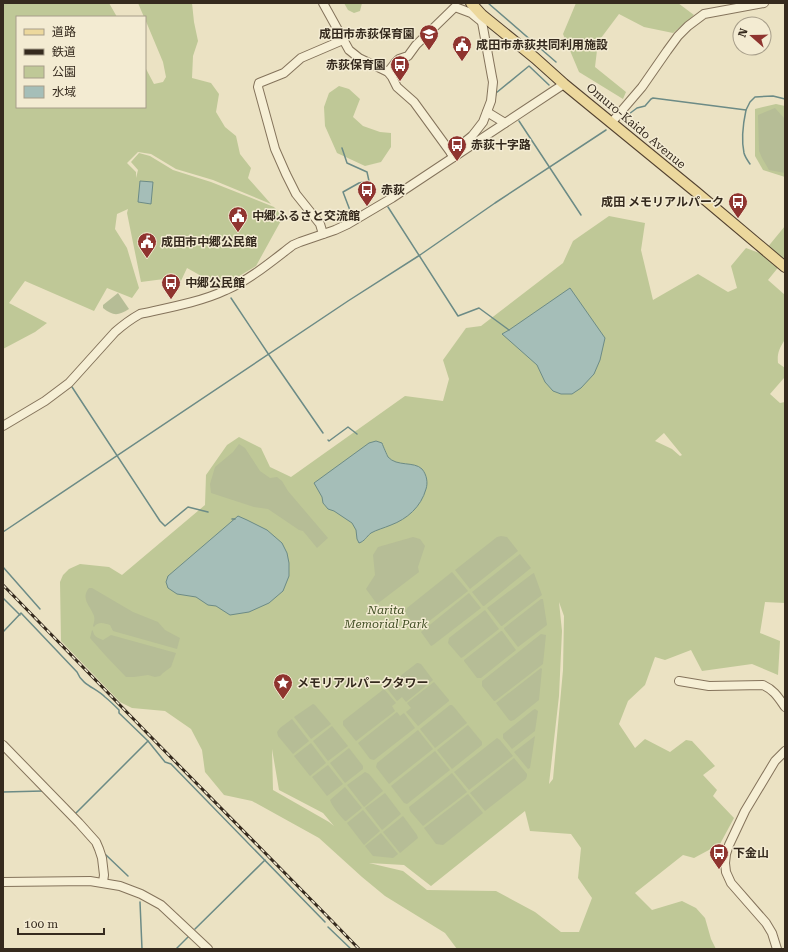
<svg xmlns="http://www.w3.org/2000/svg" width="788" height="952" viewBox="0 0 788 952" font-family="'Roboto Serif','Noto Sans JP',serif">
  <style>
    .green { fill: #bfc897; fill-rule: evenodd }
    .cemetery { fill: #b6bd96 }
    .water { fill: #a5beb8; stroke: #6c8b86 }
    .lines { fill: none; stroke-linecap: round; stroke-linejoin: round }
    .stream { stroke: #6c8b86; stroke-width: 1.5 }
    .minor-casing { stroke: #84735b; stroke-width: 10 }
    .major-casing { stroke: #52412f; stroke-width: 12 }
    .minor { stroke: #f6efd5; stroke-width: 8 }
    .major { stroke: #ecd89d; stroke-width: 10 }
    .rail-casing { stroke: #352a1e; stroke-width: 3 }
    .rail { stroke: #f3ebd2; stroke-width: 1.5; stroke-dasharray: 4.5; stroke-linecap: butt }
    .labels { text-anchor: middle; dominant-baseline: central; stroke-width: 3; stroke-linejoin: round; paint-order: stroke }
    .poi-label { font-size: 12px; font-weight: bold; fill: #352a1e; stroke: #f3ebd2; text-anchor: start }
    .street-label { font-size: 12px; fill: #352a1e; stroke: #f3ebd2 }
    .park-label { font-size: 12px; font-style: italic; fill: #435026; stroke: #f3ebd2 }
  </style>
  <rect width="100%" height="100%" fill="#ebe2c3"/>
  <g class="green">
    <path d="M 3,3 L 109,3 L 117,17 L 17,17 L 17,107 L 145,107 L 145,67 L 154,84 L 163,82 L 166,77 L 163,62 L 145,19 L 145,17 L 144,17 L 138,3 L 192,3 L 194,22 L 198,41 L 193,56 L 192,78 L 211,83 L 219,94 L 216,112 L 225,127 L 236,136 L 240,154 L 251,168 L 248,178 L 271,204 L 213,180 L 176,169 L 151,154 L 138,152 L 127,163 L 136,172 L 136,178 L 138,170 L 131,162 L 139,153 L 150,156 L 173,170 L 211,182 L 274,207 L 283,217 L 256,266 L 221,287 L 187,268 L 180,283 L 164,279 L 141,282 L 127,213 L 128,209 L 117,214 L 115,229 L 127,248 L 139,288 L 132,298 L 107,288 L 94,311 L 25,281 L 9,303 L 47,323 L 35,332 L 3,349 L 3,83 L 4,81 L 3,76 Z"/>
    <path d="M 344,3 L 362,3 L 360,11 L 354,13 L 348,10 Z"/>
    <path d="M 576,3 L 678,3 L 694,15 L 673,33 L 644,27 L 619,14 L 598,42 L 595,67 L 626,92 L 623,99 L 579,72 L 563,34 Z"/>
    <path d="M 339,86 L 349,89 L 360,99 L 353,117 L 363,126 L 380,132 L 391,133 L 391,147 L 381,162 L 365,166 L 337,153 L 325,126 L 324,107 L 329,93 Z"/>
    <path d="M 776,104 L 785,106 L 785,177 L 763,170 L 755,156 L 755,109 Z"/>
    <path d="M 609,216 L 645,223 L 641,250 L 653,300 L 698,274 L 728,292 L 737,288 L 731,266 L 746,248 L 762,254 L 785,226 L 785,259 L 768,280 L 785,295 L 785,342 L 784,341 C 779,349 777,354 778,363 L 785,368 L 785,379 L 784,378 L 770,394 L 780,403 L 785,402 L 785,603 L 765,602 L 760,633 L 780,641 L 778,675 L 752,664 L 702,671 L 691,650 L 665,660 L 655,657 L 645,685 L 628,701 L 619,724 L 635,748 L 645,739 L 670,752 L 686,740 L 692,741 L 715,766 L 703,775 L 717,790 L 713,796 L 734,818 L 720,844 L 694,858 L 683,855 L 635,893 L 652,910 L 682,901 L 696,908 L 705,918 L 711,939 L 716,949 L 457,949 L 445,933 L 385,896 L 362,877 L 319,838 L 252,801 L 224,795 L 205,772 L 202,750 L 191,729 L 165,711 L 132,708 L 120,702 L 61,641 L 60,582 L 63,575 L 69,569 L 80,564 L 109,567 L 122,575 L 205,505 L 206,475 L 227,445 L 239,437 L 261,448 L 270,467 L 291,477 L 405,396 L 443,401 L 449,379 L 443,360 L 466,328 L 481,326 L 563,263 L 573,241 ZM 664,433 L 682,455 L 680,456 L 672,449 L 655,441 ZM 559,602 L 564,616 L 563,670 L 553,779 L 549,784 L 559,696 L 562,631 ZM 272,749 L 279,790 L 323,813 L 334,826 L 329,822 L 273,790 ZM 525,811 L 530,831 L 571,834 L 581,848 L 578,878 L 592,898 L 579,932 L 561,932 L 535,912 L 496,891 L 427,890 L 403,871 L 369,863 L 404,865 L 431,886 Z"/>
  </g>
  <g class="cemetery">
    <path d="M 775,108 L 785,119 L 785,173 L 769,170 L 762,158 L 759,151 L 758,115 Z"/>
    <path d="M 118,293 L 129,309 C 118,316 113,316 103,308 L 103,305 Z"/>
    <path d="M 239,444 L 245,448 L 260,471 L 270,478 L 277,477 L 282,481 L 288,491 L 328,538 L 317,548 L 303,531 L 299,530 L 268,509 L 254,507 L 211,493 L 210,484 L 215,467 L 233,452 Z"/>
    <path d="M 501,536 L 507,537 L 518,551 L 470,589 L 455,570 L 497,537 Z"/>
    <path d="M 413,537 L 420,539 L 425,546 L 418,567 L 419,572 L 377,604 L 366,589 L 375,575 L 373,555 L 378,547 Z"/>
    <path d="M 520,554 L 531,568 L 484,606 L 483,606 L 472,592 Z"/>
    <path d="M 452,572 L 468,591 L 419,629 L 418,629 L 405,613 L 407,608 Z"/>
    <path d="M 534,573 L 542,595 L 502,626 L 501,626 L 487,608 L 532,574 Z"/>
    <path d="M 89,588 L 92,588 L 133,612 L 158,622 L 165,630 L 180,638 L 177,649 L 113,631 L 110,625 C 104,623 98,621 94,627 L 93,626 C 94,623 95,619 94,616 C 91,606 80,599 89,588 Z"/>
    <path d="M 469,593 L 481,608 L 433,645 L 431,646 L 421,632 Z"/>
    <path d="M 541,599 L 543,599 L 547,625 L 518,647 L 504,629 L 504,628 Z"/>
    <path d="M 485,610 L 499,629 L 463,657 L 461,658 L 448,643 L 449,638 Z"/>
    <path d="M 92,630 L 93,631 C 94,637 98,638 103,640 L 111,635 L 176,653 L 171,667 L 163,673 L 160,676 L 155,677 L 148,675 L 134,677 L 126,677 L 105,655 L 90,638 Z"/>
    <path d="M 501,631 L 502,631 L 516,650 L 481,678 L 477,678 L 464,661 L 464,660 Z"/>
    <path d="M 541,634 L 546,635 L 543,664 L 495,701 L 494,701 L 482,686 L 482,681 Z"/>
    <path d="M 417,663 L 418,663 L 421,664 L 433,680 L 406,702 L 402,697 L 397,701 L 386,687 Z"/>
    <path d="M 541,668 L 542,669 L 539,700 L 514,720 L 511,721 L 509,720 L 496,703 Z"/>
    <path d="M 434,682 L 449,700 L 449,701 L 418,726 L 406,712 L 411,708 L 407,703 Z"/>
    <path d="M 384,689 L 396,703 L 392,706 L 395,711 L 356,741 L 343,725 L 343,721 Z"/>
    <path d="M 313,704 L 315,705 L 331,724 L 311,739 L 294,717 Z"/>
    <path d="M 450,705 L 452,705 L 454,707 L 467,723 L 435,748 L 420,729 Z"/>
    <path d="M 535,709 L 538,711 L 535,731 L 512,749 L 503,738 L 503,734 L 533,710 Z"/>
    <path d="M 397,712 L 400,716 L 404,713 L 415,728 L 374,760 L 370,759 L 358,743 Z"/>
    <path d="M 292,719 L 309,741 L 293,754 L 278,736 L 277,732 L 280,728 Z"/>
    <path d="M 468,725 L 482,742 L 482,745 L 452,769 L 437,750 Z"/>
    <path d="M 332,726 L 348,746 L 328,761 L 313,741 Z"/>
    <path d="M 418,730 L 433,749 L 389,784 L 376,767 L 377,763 Z"/>
    <path d="M 535,736 L 530,768 L 528,769 L 514,752 Z"/>
    <path d="M 497,738 L 500,740 L 513,756 L 469,790 L 454,772 Z"/>
    <path d="M 311,743 L 326,763 L 310,776 L 294,756 Z"/>
    <path d="M 349,748 L 363,766 L 363,769 L 345,783 L 330,763 Z"/>
    <path d="M 435,751 L 450,770 L 407,804 L 404,803 L 391,786 Z"/>
    <path d="M 514,758 L 527,774 L 527,776 L 526,779 L 485,811 L 470,793 Z"/>
    <path d="M 328,765 L 343,784 L 327,796 L 312,777 Z"/>
    <path d="M 365,772 L 369,774 L 383,791 L 364,807 L 347,785 Z"/>
    <path d="M 452,773 L 467,792 L 423,826 L 410,811 L 409,807 Z"/>
    <path d="M 345,787 L 362,808 L 346,821 L 345,821 C 339,814 333,808 330,800 Z"/>
    <path d="M 385,793 L 401,814 L 382,830 L 365,808 Z"/>
    <path d="M 468,794 L 483,813 L 443,845 L 436,844 L 424,828 Z"/>
    <path d="M 363,810 L 380,831 L 364,845 L 347,823 Z"/>
    <path d="M 403,816 L 417,835 L 418,838 L 400,853 L 383,832 Z"/>
    <path d="M 381,833 L 398,854 L 393,858 L 373,856 L 365,846 Z"/>
  </g>
  <g class="water">
    <path d="M 140,181 L 153,182 L 151,204 L 138,202 Z"/>
    <path d="M 570,288 L 605,338 L 600,360 L 594,374 L 581,388 L 572,394 L 561,394 L 553,391 L 545,382 L 537,365 L 502,334 L 509,330 Z"/>
    <path d="M 376,441 L 382,443 C 383,446 387,455 388,457 C 397,467 414,461 422,469 C 427,475 428,483 426,489 C 421,507 407,519 391,525 C 384,528 376,530 371,533 C 366,537 365,541 359,543 L 357,539 L 356,530 L 352,523 L 334,511 L 328,509 L 323,503 L 322,497 L 314,483 L 369,443 Z"/>
    <path d="M 238,516 L 247,520 L 267,530 L 282,543 L 287,553 L 289,563 L 289,576 L 283,591 L 269,603 L 249,612 L 230,615 L 216,606 L 208,605 L 196,597 L 177,594 L 168,588 L 166,582 L 168,576 Z"/>
  </g>
  <g class="lines">
    <g class="stream">
      <path d="M 460,3 L 463,3"/>
      <path d="M 488,3 L 556,62"/>
      <path d="M 495,98 L 496,93 L 529,66 L 549,85"/>
      <path d="M 746,110 C 743,124 741,139 744,153 C 745,157 748,161 750,164"/>
      <path d="M 625,117 L 637,108 L 645,106 L 651,99 L 653,98 L 746,110 L 750,102 L 755,97 L 773,96 L 785,99"/>
      <path d="M 519,121 L 581,215"/>
      <path d="M 342,148 L 347,163 L 367,172 L 369,181 L 359,183 L 343,192 L 351,213"/>
      <path d="M 388,207 L 458,316 L 479,308 L 509,330"/>
      <path d="M 231,298 L 269,355 L 323,433"/>
      <path d="M 72,387 L 160,521 L 165,526 L 188,507 L 208,512"/>
      <path d="M 328,440 L 329,441 L 348,427 L 357,434"/>
      <path d="M 232,519 L 235,519"/>
      <path d="M 3,532 L 348,301 L 420,255 L 495,203 L 606,130"/>
      <path d="M 3,567 L 40,609"/>
      <path d="M 3,598 L 20,615"/>
      <path d="M 3,632 L 21,613 L 77,672 C 82,685 96,688 105,697 C 110,701 115,706 119,710 L 119,713 L 148,741 L 165,762 L 171,764 L 325,922"/>
      <path d="M 3,792 L 43,791"/>
      <path d="M 62,811 L 70,819"/>
      <path d="M 74,815 L 148,741"/>
      <path d="M 106,855 L 128,876"/>
      <path d="M 140,902 L 142,949"/>
      <path d="M 328,927 L 351,949"/>
      <path d="M 195,929 L 265,860"/>
      <path d="M 176,949 L 188,937"/>
    </g>
    <g class="minor-casing">
      <g id="minor">
        <path d="M 323,3 L 349,50 L 359,58 L 388,72 L 392,77 L 397,87 L 414,102 L 454,157"/>
        <path d="M 388,72 L 395,63 L 399,59 L 408,56 L 416,45 L 455,7 L 471,13 L 482,22"/>
        <path d="M 487,112 L 505,123"/>
        <path d="M 612,122 L 642,87 L 667,51 L 678,36 L 688,26 L 704,14 L 764,3"/>
        <path d="M 451,153 L 472,136 L 476,131 L 483,122 L 491,101 L 493,82 L 492,77 L 482,22 L 482,15"/>
        <path d="M 323,234 L 320,224 L 296,194 L 286,174 L 275,149 L 258,87 L 259,83 L 284,73 L 301,58 L 343,40"/>
        <path d="M 3,426 L 45,401 L 69,383 L 115,332 C 123,325 131,319 140,314 C 167,308 201,302 226,290 C 251,279 272,261 293,245 L 300,242 L 335,230 L 348,224 L 392,198 L 564,84"/>
        <path d="M 679,681 L 709,686 L 763,685 C 774,690 778,697 785,707"/>
        <path d="M 3,745 L 79,823 L 96,842 L 99,849 L 102,858 L 104,875 L 103,882"/>
        <path d="M 3,882 L 90,881 L 120,886 L 141,894 L 161,905 L 176,919 L 208,949"/>
        <path d="M 777,949 L 772,933 L 766,923 L 731,883 L 726,872 L 725,863 L 726,854 L 729,845 L 745,811 L 775,761 L 785,751"/>
      </g>
    </g>
    <g class="major-casing">
      <path id="major" d="M 471,3 L 482,15 L 535,58 L 564,84 L 696,192 L 785,267"/>
    </g>
    <use href="#minor" class="minor"/>
    <use href="#major" class="major"/>
    <g class="rail-casing">
      <path id="rail" d="M 3,585 L 151,737 L 331,920 L 359,949"/>
    </g>
    <use href="#rail" class="rail"/>
  </g>
  <defs>
    <g id="school-pin" transform="scale(1)"><path d="M0 17L-7.5 6A9.5 9.5 0 1 1 7.5 6Z" fill="#8f342f" stroke="#f3ebd2"/><path d="M0-5L7-2L0 1L-7-2ZM-4 1L0 2.5L4 1V4Q0 6-4 4Z" fill="#fff"/></g>
    <g id="civic-pin" transform="scale(1)"><path d="M0 17L-7.5 6A9.5 9.5 0 1 1 7.5 6Z" fill="#8f342f" stroke="#f3ebd2"/><path d="M-.6-6.5H3V-4.5H.6V-3L4-1V1h2V6H-6V1h2V-1L-.6-3ZM-1.2 2.5V6h2.4V2.5Z" fill="#fff"/></g>
    <g id="bus-pin" transform="scale(1)"><path d="M0 17L-7.5 6A9.5 9.5 0 1 1 7.5 6Z" fill="#8f342f" stroke="#f3ebd2"/><path d="M-5-6H5V4H4V6H2V4H-2V6H-4V4H-5ZM-3.5-4V0h7V-4ZM-3.5 1.2v1.5H-2V1.2ZM2 1.2v1.5H3.5V1.2Z" fill="#fff"/></g>
    <g id="sight-pin" transform="scale(1)"><path d="M0 17L-7.5 6A9.5 9.5 0 1 1 7.5 6Z" fill="#8f342f" stroke="#f3ebd2"/><path d="M0-6L1.8-2.2L6-1.7L2.9 1.2L3.7 5.4L0 3.3L-3.7 5.4L-2.9 1.2L-6-1.7L-1.8-2.2Z" fill="#fff"/></g>
  </defs>
  <g fill-rule="evenodd">
    <use href="#school-pin" x="429" y="34"/>
    <use href="#civic-pin" x="462" y="45"/>
    <use href="#bus-pin" x="400" y="65"/>
    <use href="#bus-pin" x="457" y="145"/>
    <use href="#bus-pin" x="367" y="190"/>
    <use href="#bus-pin" x="738" y="202"/>
    <use href="#civic-pin" x="238" y="216"/>
    <use href="#civic-pin" x="147" y="242"/>
    <use href="#bus-pin" x="171" y="283"/>
    <use href="#sight-pin" x="283" y="683"/>
    <use href="#bus-pin" x="719" y="853"/>
  </g>
  <g class="labels">
    <g class="poi-label">
      <text x="415" y="34" text-anchor="end">成田市赤荻保育園</text>
      <text x="476" y="45">成田市赤荻共同利用施設</text>
      <text x="386" y="65" text-anchor="end">赤荻保育園</text>
      <text x="471" y="145">赤荻十字路</text>
      <text x="381" y="190">赤荻</text>
      <text x="724" y="202" text-anchor="end">成田 メモリアルパーク</text>
      <text x="252" y="216">中郷ふるさと交流館</text>
      <text x="161" y="242">成田市中郷公民館</text>
      <text x="185" y="283">中郷公民館</text>
      <text x="297" y="683">メモリアルパークタワー</text>
      <text x="733" y="853">下金山</text>
    </g>
    <g class="street-label">
      <text transform="translate(636 126) rotate(40)">Omuro-Kaido Avenue</text>
    </g>
    <g class="park-label">
      <text x="386" y="610">Narita<tspan x="386" dy="14">Memorial Park</tspan></text>
    </g>
  </g>
  <rect width="788" height="952" fill="none" stroke="#352a1e" stroke-width="8"/>
  <rect x="16" y="16" width="130" height="92" fill="#f3ebd2" stroke="#a79e8a"/>
  <rect x="24" y="29" width="20" height="6" fill="#ecd89d" stroke="#a79e8a"/>
  <text x="52" y="36" font-size="12" fill="#352a1e">道路</text>
  <rect x="24" y="49" width="20" height="6" fill="#352a1e" stroke="#a79e8a"/>
  <text x="52" y="56" font-size="12" fill="#352a1e">鉄道</text>
  <rect x="24" y="66" width="20" height="12" fill="#bfc897" stroke="#a79e8a"/>
  <text x="52" y="76" font-size="12" fill="#352a1e">公園</text>
  <rect x="24" y="86" width="20" height="12" fill="#a5beb8" stroke="#a79e8a"/>
  <text x="52" y="96" font-size="12" fill="#352a1e">水域</text>
  <g transform="translate(752 36) rotate(290)"><circle r="19" fill="#f3ebd2" stroke="#a79e8a"/>
  <path d="M0-3L7 15L0 10L-7 15Z" fill="#8f342f"/>
  <text y="-6" font-size="11" font-weight="bold" text-anchor="middle" fill="#352a1e">N</text>
  </g>
  <path d="M18 928v6h86v-6" fill="none" stroke="#352a1e" stroke-width="2"/>
  <text x="24" y="928" font-size="12" fill="#352a1e" stroke="#f3ebd2" stroke-width="3" paint-order="stroke">100 m</text>
</svg>
